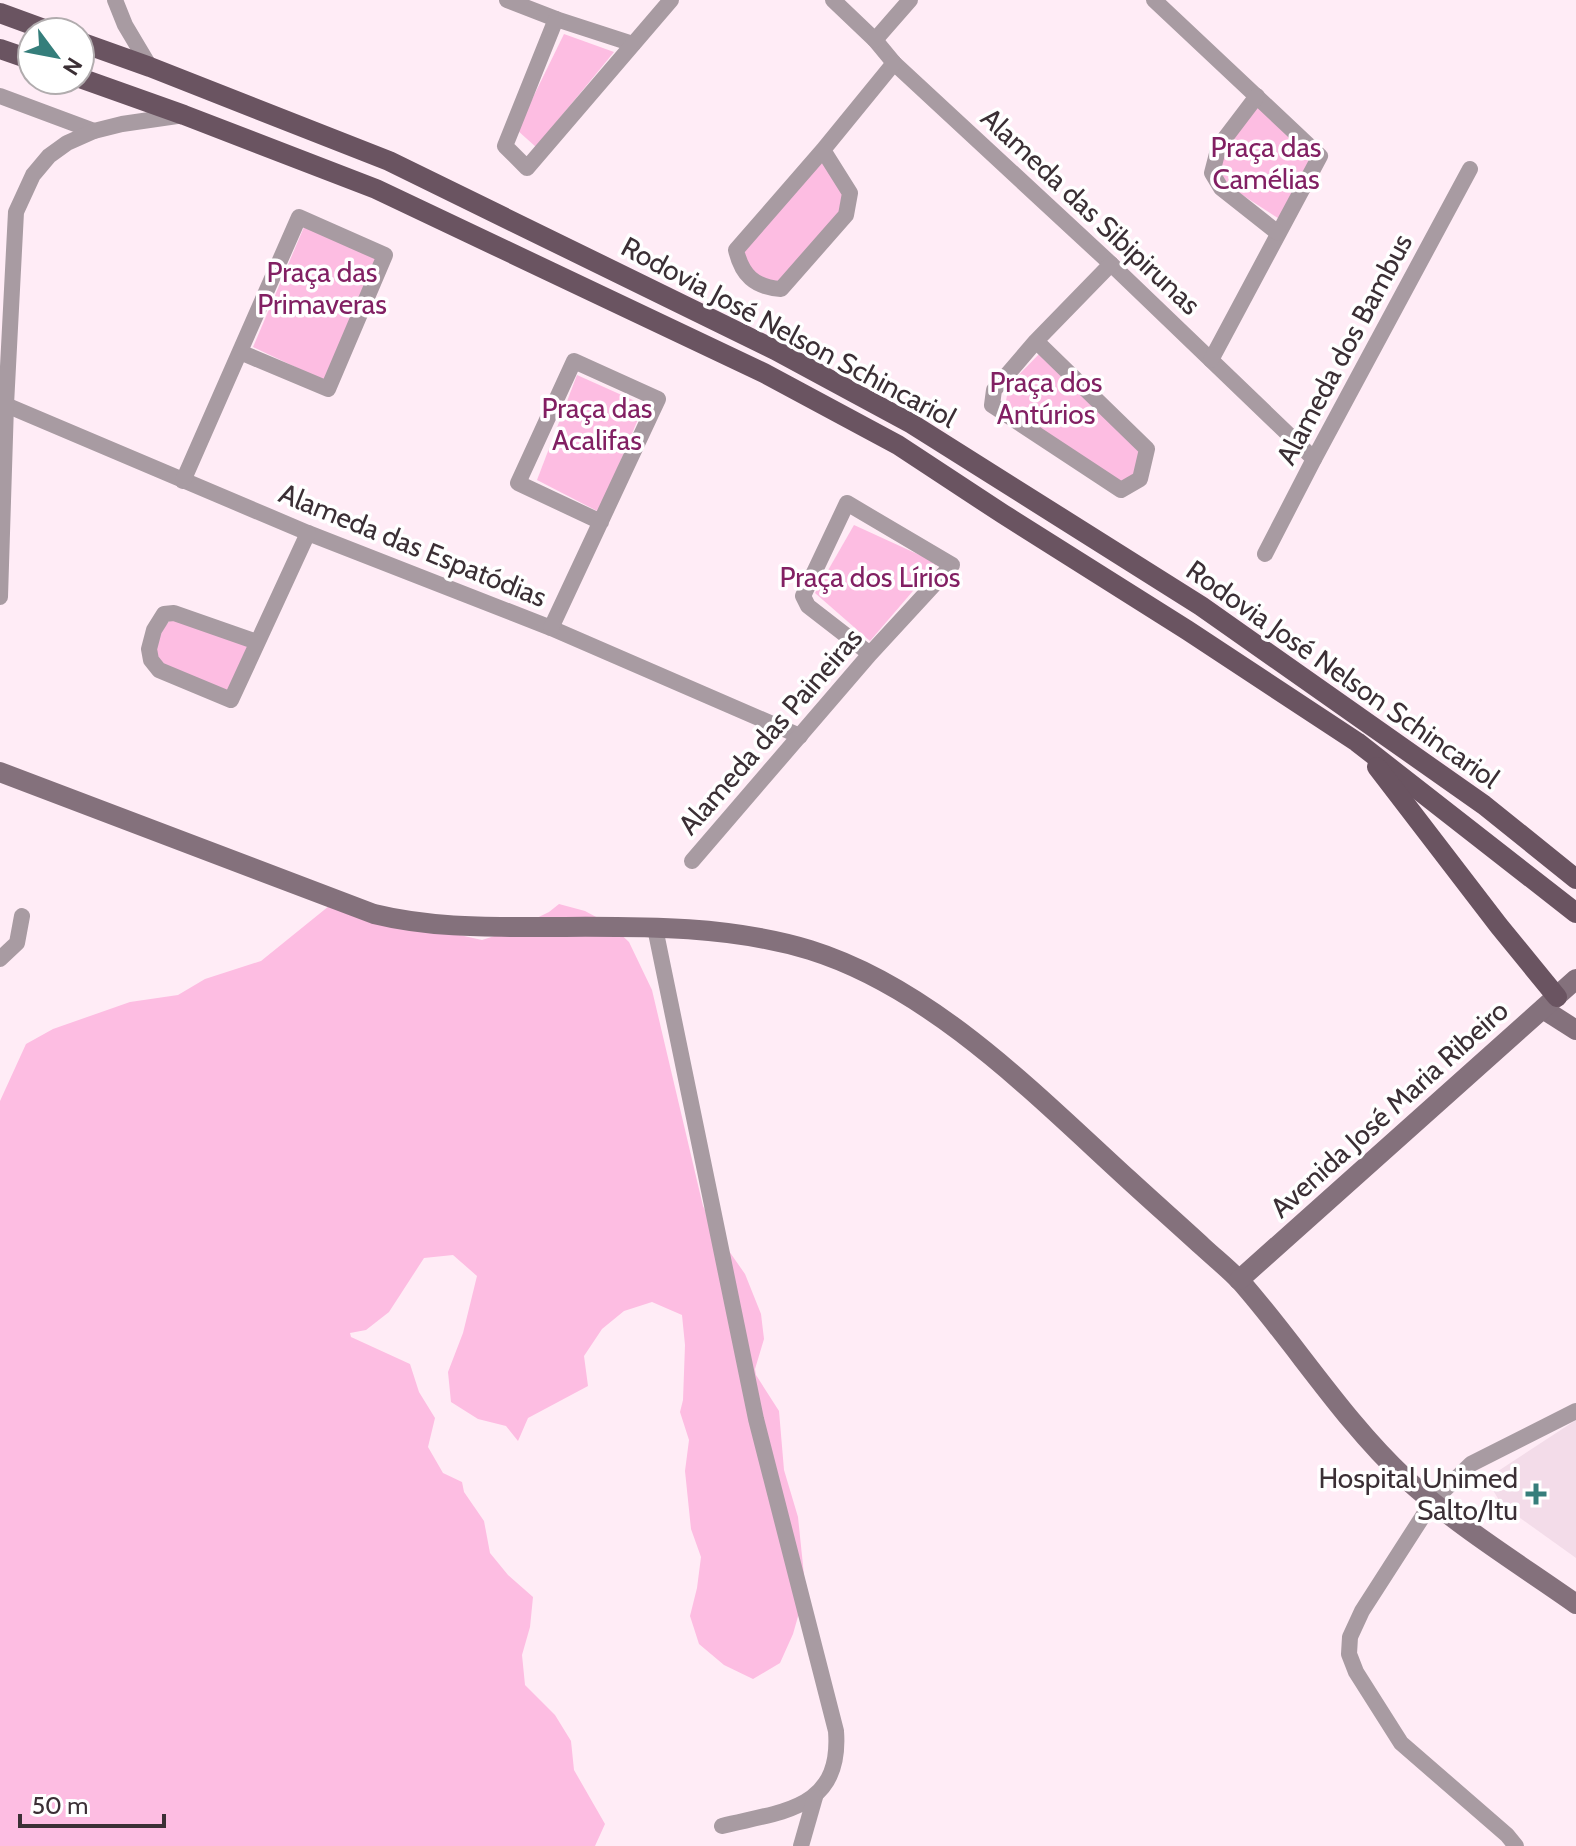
<svg xmlns="http://www.w3.org/2000/svg" width="1576" height="1846" viewBox="0 0 1576 1846" font-family="Cabin,sans-serif">
  <style>
    .built { fill: #f3dce9 }
    .green { fill: #fdbde2 }
    .lines { fill: none; stroke-linecap: round; stroke-linejoin: round }
    .street { stroke: #a89ba2; stroke-width: 16 }
    .secondary { stroke: #84717c; stroke-width: 20 }
    .primary { stroke: #6a5461; stroke-width: 20 }
    .poi-dot { fill: #357e7b; stroke: #fff; stroke-width: 3 }
    .labels { text-anchor: middle; dominant-baseline: central; stroke-width: 7; stroke-linejoin: round; paint-order: stroke }
    .park-label { font-size: 28px; fill: #822063; stroke: #fff }
    .street-label { font-size: 28px; fill: #3b2f35; stroke: #fff }
    .poi-label { font-size: 28px; fill: #3b2f35; stroke: #fff; text-anchor: end }
  </style>
  <rect width="100%" height="100%" fill="#ffecf6"/>
  <path class="built" d="M 1576,1420 L 1576,1558 L 1502,1505 L 1488,1482 L 1492,1475 Z"/>
  <g class="green">
    <path d="M 564,34 L 614,52 L 536,147 L 517,130 Z"/>
    <path d="M 1259,103 L 1317,157 L 1281,220 L 1230,187 L 1219,173 L 1223,150 Z"/>
    <path d="M 823,160 L 846,193 L 842,214 L 781,281 L 771,284 L 752,272 L 740,252 Z"/>
    <path d="M 304,227 L 379,259 L 325,381 L 253,347 Z"/>
    <path d="M 1041,352 L 1143,450 L 1135,473 L 1121,482 L 1005,406 L 1009,385 Z"/>
    <path d="M 577,375 L 644,405 L 599,512 L 537,480 Z"/>
    <path d="M 854,525 L 937,563 L 870,641 L 815,593 Z"/>
    <path d="M 173,617 L 252,644 L 230,694 L 166,668 L 156,658 C 155,640 161,630 173,617 Z"/>
    <path d="M 559,904 L 585,911 L 611,925 L 629,942 L 652,990 L 703,1206 L 715,1231 L 745,1274 L 761,1314 L 764,1339 L 755,1369 L 756,1375 L 779,1411 L 784,1470 L 798,1517 L 804,1575 L 801,1606 L 793,1634 L 780,1663 L 753,1679 L 724,1665 L 699,1644 L 690,1616 L 697,1588 L 701,1557 L 691,1529 L 685,1471 L 689,1440 L 680,1412 L 683,1400 L 685,1345 L 682,1315 L 652,1302 L 624,1311 L 602,1329 L 584,1356 L 588,1386 L 528,1418 L 518,1441 L 506,1426 L 478,1419 L 451,1402 L 448,1372 L 463,1333 L 477,1276 L 453,1255 L 424,1258 L 389,1312 L 366,1330 L 350,1333 L 351,1337 L 410,1364 L 419,1392 L 435,1418 L 428,1447 L 443,1473 L 462,1482 L 464,1492 L 484,1521 L 490,1553 L 508,1575 L 533,1597 L 530,1627 L 522,1655 L 525,1685 L 555,1715 L 571,1741 L 574,1770 L 605,1824 L 595,1846 L 0,1846 L 0,1101 L 26,1044 L 53,1029 L 130,1002 L 178,995 L 205,979 L 261,961 L 329,906 L 482,940 L 510,931 L 549,912 Z"/>
  </g>
  <g class="lines">
    <g class="street">
      <path d="M 115,0 L 125,25 L 150,67"/>
      <path d="M 507,0 L 556,19 L 633,44"/>
      <path d="M 833,0 L 875,40 L 894,63 L 1111,264 L 1314,459"/>
      <path d="M 1154,0 L 1320,156 L 1211,360"/>
      <path d="M 556,19 L 505,146 L 527,168 L 671,0"/>
      <path d="M 875,40 L 910,0"/>
      <path d="M 0,96 L 94,131"/>
      <path d="M 1257,96 L 1219,146 L 1212,173 L 1221,188 L 1278,233"/>
      <path d="M 823,150 L 850,193 L 846,215 L 781,289 C 754,287 742,275 736,250 L 823,150 L 894,63"/>
      <path d="M 1036,341 L 1147,449 L 1140,479 L 1121,490 L 992,405 L 994,390 L 1036,341 L 1111,264"/>
      <path d="M 6,405 L 308,533 L 551,628 L 800,736"/>
      <path d="M 183,481 L 299,217 L 385,255 L 328,389 L 240,352"/>
      <path d="M 1265,554 L 1314,459 L 1470,169"/>
      <path d="M 0,597 L 6,405 L 16,212 L 33,175 L 49,156 L 67,143 L 94,131 L 122,124 L 184,115"/>
      <path d="M 551,628 L 658,399 L 574,361 L 518,483 L 601,522"/>
      <path d="M 257,642 L 174,613 L 164,614 L 154,630 L 149,649 L 151,660 L 159,670 L 231,700 L 308,533"/>
      <path d="M 692,861 L 870,654 L 952,565 L 847,503 L 803,596 L 808,606 L 870,654"/>
      <path d="M 655,928 L 756,1419 L 836,1731 C 842,1810 782,1811 722,1826"/>
      <path d="M 0,959 L 17,943 L 22,916"/>
      <path d="M 801,1846 L 815,1797"/>
      <path d="M 1516,1846 L 1507,1835 L 1401,1743 L 1356,1672 L 1349,1654 L 1350,1637 L 1362,1611 L 1432,1502 L 1471,1464 L 1576,1411"/>
    </g>
    <g class="secondary">
      <path d="M 0,772 L 374,914 C 427,927 479,927 534,927 C 625,927 721,923 810,950 C 932,988 1035,1094 1128,1179 C 1153,1202 1178,1224 1203,1247 C 1216,1259 1230,1270 1241,1282 C 1297,1346 1343,1420 1405,1478 C 1457,1526 1518,1563 1576,1604"/>
      <path d="M 1543,1009 L 1576,1030"/>
      <path d="M 1239,1280 L 1576,979"/>
    </g>
    <g class="primary">
      <path d="M 0,13 L 52,32"/>
      <path d="M 80,42 L 150,67 L 389,161 L 775,350 L 912,424 L 1201,606 L 1484,805 L 1576,879"/>
      <path d="M 0,49 L 32,60"/>
      <path d="M 80,78 L 184,115 L 376,189 L 764,373 L 898,445 L 1003,514 L 1187,630 L 1357,742 L 1576,913"/>
      <path d="M 1377,767 L 1499,926 L 1557,997"/>
    </g>
  </g>
  <path class="poi-dot" d="M1532 1482h8v8h8v8h-8v8h-8v-8h-8v-8h8z"/>
  <g class="labels">
    <g class="park-label">
      <text x="1266" y="147">Praça das<tspan x="1266" dy="32">Camélias</tspan></text>
      <text x="322" y="272">Praça das<tspan x="322" dy="32">Primaveras</tspan></text>
      <text x="1046" y="382">Praça dos<tspan x="1046" dy="32">Antúrios</tspan></text>
      <text x="597" y="408">Praça das<tspan x="597" dy="32">Acalifas</tspan></text>
      <text x="870" y="577">Praça dos Lírios</text>
    </g>
    <g class="street-label">
      <text transform="translate(1091 211) rotate(43)">Alameda das Sibipirunas</text>
      <text transform="translate(789 332) rotate(28)">Rodovia José Nelson Schincariol</text>
      <text transform="translate(1344 349) rotate(-62)">Alameda dos Bambus</text>
      <text transform="translate(413 545) rotate(22)">Alameda das Espatódias</text>
      <text transform="translate(1343 674) rotate(35)">Rodovia José Nelson Schincariol</text>
      <text transform="translate(770 731) rotate(-49)">Alameda das Paineiras</text>
      <text transform="translate(1389 1109) rotate(-42)">Avenida José Maria Ribeiro</text>
    </g>
    <g class="poi-label">
      <text x="1518" y="1478">Hospital Unimed<tspan x="1518" dy="32">Salto/Itu</tspan></text>
    </g>
  </g>
  <g transform="translate(56 56) rotate(122)"><circle r="38" fill="#ffffff" stroke="#b1acae" stroke-width="2"/>
  <path d="M0-6L14 30L0 20L-14 30Z" fill="#357e7b"/>
  <text y="-12" font-size="22" font-weight="bold" text-anchor="middle" fill="#3b2f35">N</text>
  </g>
  <path d="M20 1814v12h144v-12" fill="none" stroke="#3b2f35" stroke-width="4"/>
  <text x="32" y="1814" font-size="24" fill="#3b2f35" stroke="#ffffff" stroke-width="6" paint-order="stroke">50 m</text>
</svg>
